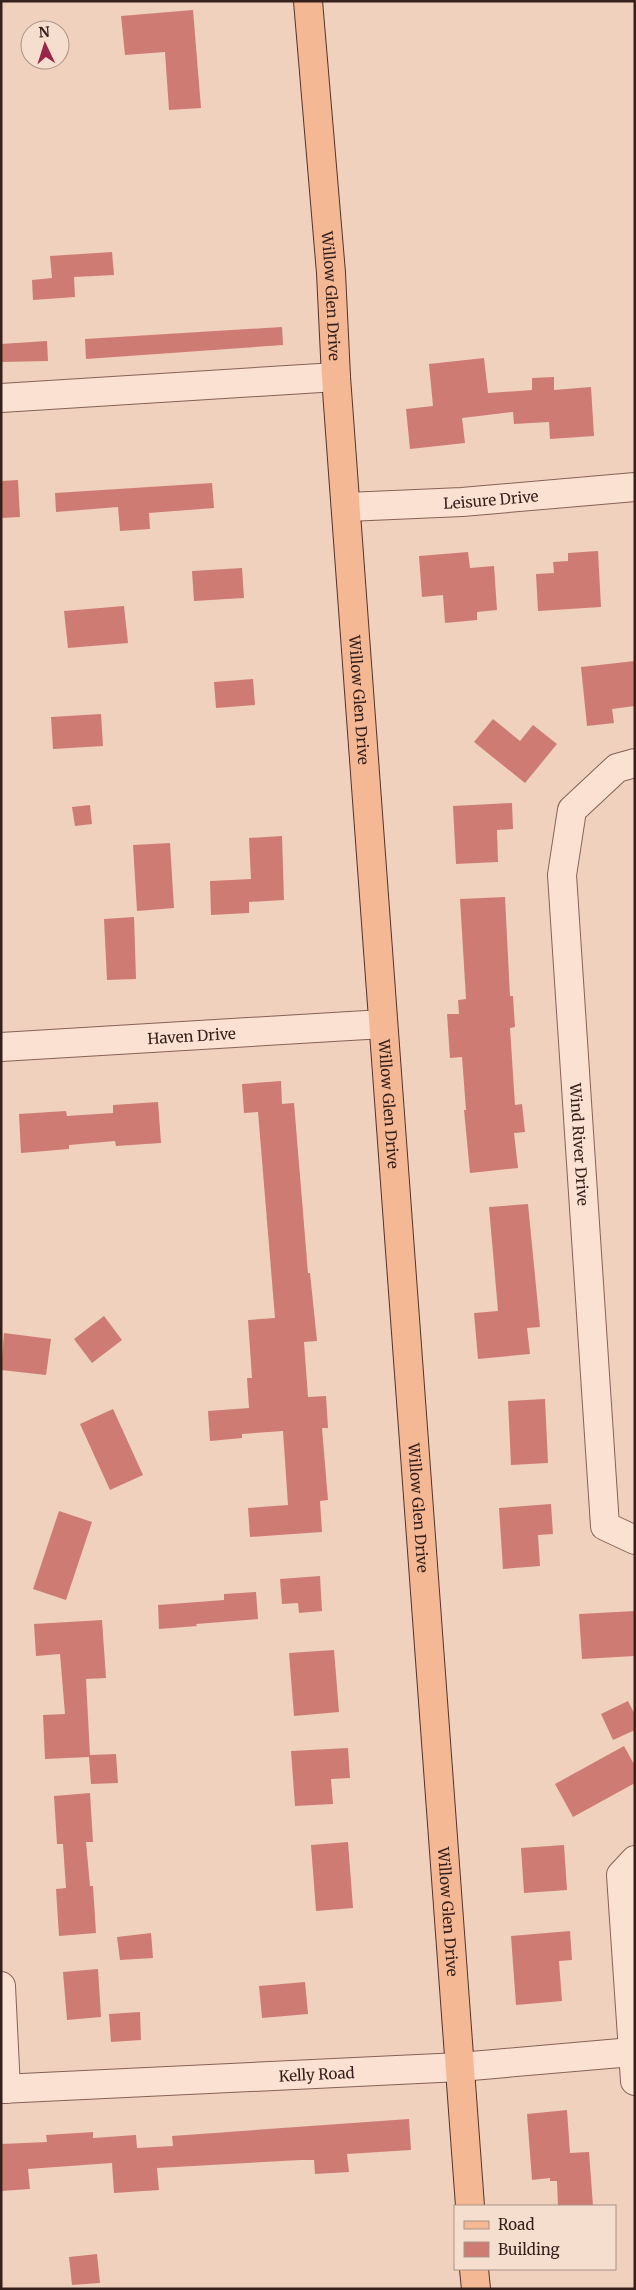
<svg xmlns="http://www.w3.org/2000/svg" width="636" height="2290" viewBox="0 0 636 2290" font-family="Merriweather,serif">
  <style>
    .building { fill: #ce7c73 }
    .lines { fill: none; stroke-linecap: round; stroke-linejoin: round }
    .minor-casing { stroke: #876157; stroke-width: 30 }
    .major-casing { stroke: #55322b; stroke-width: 30 }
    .minor { stroke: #fae1d1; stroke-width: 28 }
    .major { stroke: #f4b894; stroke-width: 28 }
    .labels { text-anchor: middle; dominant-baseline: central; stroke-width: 5; stroke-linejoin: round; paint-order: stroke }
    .street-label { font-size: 15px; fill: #36201c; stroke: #f6dece }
  </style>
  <rect width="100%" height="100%" fill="#efd1be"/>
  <g class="building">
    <path d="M 193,10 L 201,108 L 169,110 L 165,52 L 125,55 L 121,16 Z"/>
    <path d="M 112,252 L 114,275 L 74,277 L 75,297 L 33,300 L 32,280 L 52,278 L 50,256 Z"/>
    <path d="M 282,327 L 283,345 L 86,359 L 85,339 Z"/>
    <path d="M 47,341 L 48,361 L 1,362 L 1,344 Z"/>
    <path d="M 484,358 L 488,393 L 532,390 L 532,378 L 554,377 L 554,390 L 591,387 L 594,436 L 550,439 L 549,422 L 514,424 L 513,412 L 462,418 L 465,443 L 410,449 L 406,409 L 433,406 L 429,364 Z"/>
    <path d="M 18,480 L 20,517 L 1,518 L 1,481 Z"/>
    <path d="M 212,483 L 214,508 L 149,513 L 150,529 L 120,531 L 118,507 L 56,512 L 55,493 Z"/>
    <path d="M 598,551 L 601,607 L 538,611 L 536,574 L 554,573 L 553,562 L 568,561 L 568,553 Z"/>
    <path d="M 468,552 L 470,568 L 494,566 L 497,610 L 477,612 L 477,620 L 445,623 L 443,595 L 422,597 L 419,556 Z"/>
    <path d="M 242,568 L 244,598 L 194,601 L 192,571 Z"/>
    <path d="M 124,606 L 128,643 L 68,648 L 64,611 Z"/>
    <path d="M 635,661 L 635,706 L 612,709 L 614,723 L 587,726 L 581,667 Z"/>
    <path d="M 253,679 L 255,705 L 216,708 L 214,682 Z"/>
    <path d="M 101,714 L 103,746 L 53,749 L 51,717 Z"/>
    <path d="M 493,719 L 520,741 L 533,725 L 557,744 L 525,783 L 474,742 Z"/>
    <path d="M 512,803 L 513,829 L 497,830 L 498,862 L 456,864 L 453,806 Z"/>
    <path d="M 90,805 L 92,824 L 75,826 L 72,807 Z"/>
    <path d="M 282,836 L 284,900 L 249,902 L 249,913 L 211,915 L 210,881 L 251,879 L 249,838 Z"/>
    <path d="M 170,843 L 174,908 L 137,911 L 133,845 Z"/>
    <path d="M 505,897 L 510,996 L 513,996 L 515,1027 L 510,1028 L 515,1105 L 522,1104 L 525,1132 L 514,1133 L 518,1168 L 470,1173 L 464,1110 L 466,1110 L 462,1057 L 450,1058 L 447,1014 L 459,1014 L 458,1000 L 466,999 L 460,899 Z"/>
    <path d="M 134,917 L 136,979 L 107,980 L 104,919 Z"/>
    <path d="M 281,1081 L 282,1104 L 294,1103 L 308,1273 L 310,1273 L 317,1341 L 304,1342 L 308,1397 L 326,1396 L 328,1428 L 322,1428 L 328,1500 L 320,1501 L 322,1532 L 250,1537 L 248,1508 L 288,1505 L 283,1431 L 242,1434 L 242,1438 L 210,1441 L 208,1411 L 249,1408 L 247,1378 L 252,1378 L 248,1320 L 275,1318 L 258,1112 L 244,1113 L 242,1084 Z"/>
    <path d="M 158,1102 L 161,1143 L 116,1146 L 115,1141 L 69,1145 L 69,1149 L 21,1153 L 19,1114 L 66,1111 L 67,1116 L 113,1113 L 113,1105 Z"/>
    <path d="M 528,1204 L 540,1327 L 527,1328 L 530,1354 L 478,1359 L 474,1313 L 498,1311 L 489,1207 Z"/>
    <path d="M 104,1316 L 122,1340 L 92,1363 L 74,1339 Z"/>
    <path d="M 4,1333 L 51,1339 L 46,1375 L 1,1370 Z"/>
    <path d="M 545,1399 L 548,1463 L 511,1465 L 508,1401 Z"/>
    <path d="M 113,1409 L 143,1475 L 110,1490 L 80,1424 Z"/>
    <path d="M 551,1504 L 553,1534 L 538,1535 L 540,1566 L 503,1569 L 499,1508 Z"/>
    <path d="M 59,1511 L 92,1522 L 66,1600 L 33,1589 Z"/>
    <path d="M 320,1576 L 322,1611 L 299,1613 L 298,1603 L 282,1604 L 280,1579 Z"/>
    <path d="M 256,1592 L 258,1619 L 196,1624 L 197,1626 L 159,1629 L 158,1605 L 224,1600 L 224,1594 Z"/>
    <path d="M 635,1611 L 635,1656 L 582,1659 L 579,1614 Z"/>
    <path d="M 102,1620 L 106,1678 L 86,1679 L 90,1755 L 116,1754 L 118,1783 L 91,1784 L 89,1757 L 45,1759 L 43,1715 L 65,1714 L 60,1654 L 36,1656 L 34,1624 Z"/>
    <path d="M 334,1650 L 339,1712 L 294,1716 L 289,1653 Z"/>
    <path d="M 628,1701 L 635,1715 L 635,1730 L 613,1740 L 601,1714 Z"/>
    <path d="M 624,1746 L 635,1766 L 635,1783 L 573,1817 L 555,1784 Z"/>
    <path d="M 348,1748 L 350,1778 L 331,1779 L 333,1804 L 295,1806 L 291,1751 Z"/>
    <path d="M 90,1793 L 93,1842 L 86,1842 L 90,1886 L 93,1886 L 96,1933 L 59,1936 L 56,1889 L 66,1888 L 63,1844 L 57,1844 L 54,1796 Z"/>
    <path d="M 348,1842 L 353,1908 L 316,1911 L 311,1845 Z"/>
    <path d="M 564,1845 L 567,1890 L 524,1893 L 521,1848 Z"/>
    <path d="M 570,1931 L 572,1960 L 559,1961 L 562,2001 L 516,2005 L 511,1936 Z"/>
    <path d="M 151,1933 L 153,1958 L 120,1960 L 117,1937 Z"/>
    <path d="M 98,1969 L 101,2017 L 67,2020 L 63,1972 Z"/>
    <path d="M 305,1982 L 308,2014 L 262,2018 L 259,1986 Z"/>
    <path d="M 140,2012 L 141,2040 L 111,2042 L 109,2014 Z"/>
    <path d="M 567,2110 L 570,2153 L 589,2152 L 593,2206 L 558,2206 L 557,2181 L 550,2181 L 550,2178 L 532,2180 L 527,2114 Z"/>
    <path d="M 409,2119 L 411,2150 L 347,2154 L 349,2172 L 315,2174 L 314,2160 L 301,2160 L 157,2168 L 159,2190 L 114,2193 L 112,2163 L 28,2169 L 30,2189 L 1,2191 L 1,2144 L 47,2142 L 46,2135 L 93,2132 L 93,2138 L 136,2135 L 137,2148 L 173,2146 L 172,2136 Z"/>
    <path d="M 97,2254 L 100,2283 L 72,2285 L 69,2257 Z"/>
  </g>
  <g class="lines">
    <g class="minor-casing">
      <g id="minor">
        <path d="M 1,398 L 336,377"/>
        <path id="s1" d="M 347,507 L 462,502 L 635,487"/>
        <path id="s2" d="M 635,763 L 617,768 L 572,810 L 562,875 L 605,1526 L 635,1540"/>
        <path id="s3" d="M 1,1047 L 383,1024"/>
        <path d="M 635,1860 L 621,1875 L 635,2081"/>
        <path d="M 1,1986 L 6,2089"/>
        <path id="s4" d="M 1,2089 L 460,2067 L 632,2052"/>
      </g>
    </g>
    <g class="major-casing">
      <g id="major">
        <path id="s5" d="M 308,1 L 331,273 L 336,377 L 470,2206"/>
        <path d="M 474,2269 L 476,2289"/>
      </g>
    </g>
    <use href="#minor" class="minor"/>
    <use href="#major" class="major"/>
  </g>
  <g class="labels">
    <g class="street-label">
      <text stroke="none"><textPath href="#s5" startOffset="296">Willow Glen Drive</textPath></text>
      <text stroke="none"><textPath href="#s1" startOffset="144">Leisure Drive</textPath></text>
      <text stroke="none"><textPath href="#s5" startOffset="701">Willow Glen Drive</textPath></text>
      <text stroke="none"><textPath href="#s3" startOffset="191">Haven Drive</textPath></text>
      <text stroke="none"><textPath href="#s5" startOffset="1106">Willow Glen Drive</textPath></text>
      <text stroke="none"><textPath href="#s2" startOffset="416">Wind River Drive</textPath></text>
      <text stroke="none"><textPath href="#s5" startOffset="1511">Willow Glen Drive</textPath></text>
      <text stroke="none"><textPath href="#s5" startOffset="1916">Willow Glen Drive</textPath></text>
      <text stroke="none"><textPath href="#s4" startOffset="316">Kelly Road</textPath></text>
    </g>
  </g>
  <rect width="636" height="2290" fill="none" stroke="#36201c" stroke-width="5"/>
  <rect x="454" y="2205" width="162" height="65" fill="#f6dece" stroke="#a99287"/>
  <rect x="464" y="2221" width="25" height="8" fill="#f4b894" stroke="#a99287"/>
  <text x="498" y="2230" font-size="15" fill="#36201c">Road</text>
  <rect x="464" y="2242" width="25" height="15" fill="#ce7c73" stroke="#a99287"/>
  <text x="498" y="2255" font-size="15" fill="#36201c">Building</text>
  <g transform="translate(45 45) rotate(356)"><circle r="24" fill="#f6dece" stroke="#a99287"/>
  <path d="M0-4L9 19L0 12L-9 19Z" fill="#98254a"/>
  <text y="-8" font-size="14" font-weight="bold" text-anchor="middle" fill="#36201c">N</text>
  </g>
</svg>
